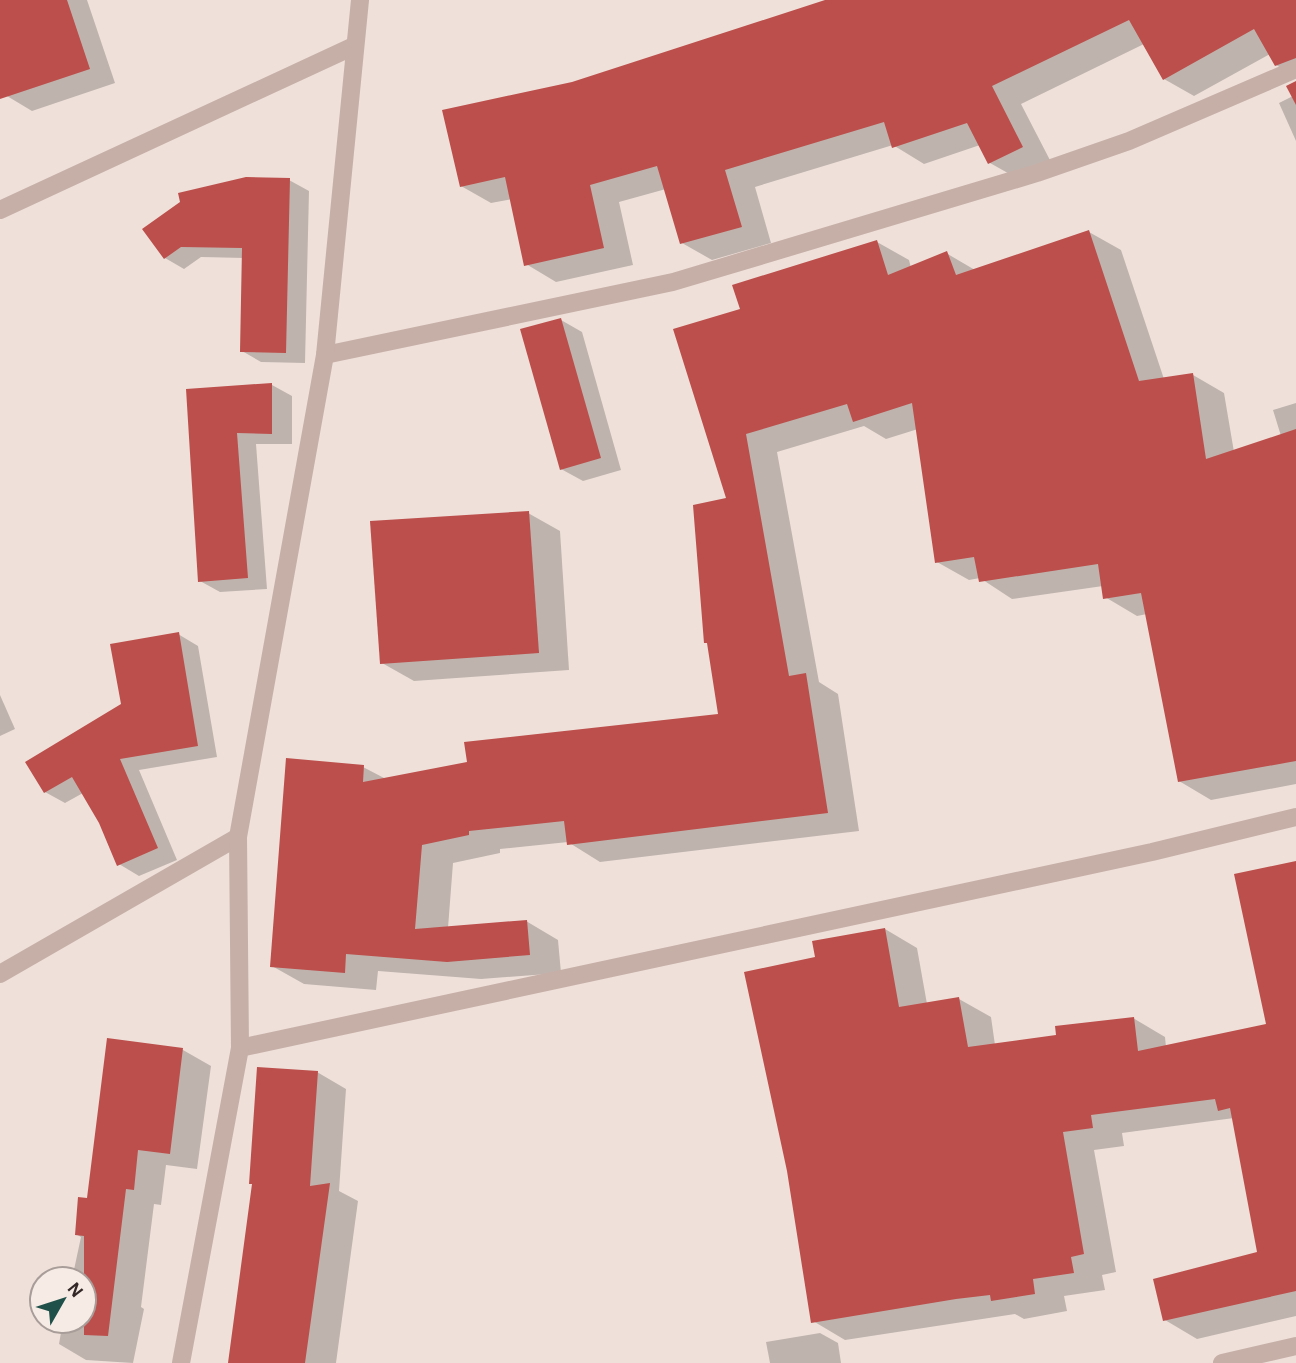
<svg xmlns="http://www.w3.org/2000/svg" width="1296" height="1363" viewBox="0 0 1296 1363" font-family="'Alegreya Sans',sans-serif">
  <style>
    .shadow { fill: #0003 }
    .building { fill: #bc4f4b }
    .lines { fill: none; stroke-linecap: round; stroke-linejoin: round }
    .minor { stroke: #c6afa7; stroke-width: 18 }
  </style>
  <rect width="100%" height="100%" fill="#efe0da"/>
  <g class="shadow">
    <path d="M 0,0 L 87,0 L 115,83 L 32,111 L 7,96 L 0,75 Z"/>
    <path d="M 832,0 L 1296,0 L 1296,76 L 1276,65 L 1270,54 L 1194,96 L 1164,79 L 1144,44 L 1021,104 L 1052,164 L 1020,180 L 990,163 L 980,145 L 924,164 L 893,145 L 755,187 L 771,243 L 712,260 L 682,243 L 666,189 L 619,202 L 633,265 L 556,282 L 526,264 L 512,199 L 491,203 L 461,186 L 573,83 Z"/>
    <path d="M 1296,82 L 1296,141 L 1279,103 L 1293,96 Z"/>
    <path d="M 246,178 L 289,180 L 309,191 L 305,363 L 261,362 L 242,351 L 244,258 L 201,257 L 184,269 L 165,258 Z"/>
    <path d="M 1089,232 L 1121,250 L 1164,379 L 1193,375 L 1224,393 L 1234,452 L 1281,436 L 1273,410 L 1296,403 L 1296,784 L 1211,800 L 1179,781 L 1147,614 L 1137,616 L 1105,597 L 1103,586 L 1012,599 L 980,578 L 969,580 L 937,562 L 918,429 L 886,439 L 864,426 L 777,452 L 819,682 L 838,694 L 859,831 L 600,862 L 568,842 L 500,849 L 500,853 L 453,863 L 448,928 L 526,921 L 558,940 L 561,973 L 481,979 L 378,971 L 376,990 L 304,984 L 272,966 L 363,767 L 386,779 L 720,716 L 728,499 L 742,310 L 877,242 L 909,260 L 911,268 L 946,253 L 975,270 Z"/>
    <path d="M 561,320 L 582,332 L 621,470 L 583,481 L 561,469 Z"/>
    <path d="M 272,385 L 292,396 L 292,444 L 256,444 L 267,589 L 220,592 L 200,581 L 187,390 Z"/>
    <path d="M 528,513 L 560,531 L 569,670 L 414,681 L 382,663 Z"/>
    <path d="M 178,634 L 198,646 L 217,757 L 139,770 L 177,860 L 139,876 L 119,864 L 101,823 L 83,793 L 65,803 L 45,792 L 123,705 Z"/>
    <path d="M 0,695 L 15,729 L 0,736 Z"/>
    <path d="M 1296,863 L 1296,1316 L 1197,1339 L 1165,1320 L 1259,1253 L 1234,1118 L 1122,1133 L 1124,1146 L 1094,1150 L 1116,1272 L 1102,1275 L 1105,1290 L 1064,1296 L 1067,1311 L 1024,1319 L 1015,1314 L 845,1340 L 813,1321 L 817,958 L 885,929 L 917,948 L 927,1004 L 959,999 L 991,1017 L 995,1045 L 1058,1037 L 1133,1018 L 1165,1037 L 1166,1047 L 1268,1025 Z"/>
    <path d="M 109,1040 L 183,1050 L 211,1066 L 197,1169 L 166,1165 L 161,1205 L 154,1204 L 141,1307 L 144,1309 L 133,1363 L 86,1360 L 59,1344 L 63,1321 L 84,1321 L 84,1279 L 72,1279 L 81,1237 L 76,1234 L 88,1200 Z"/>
    <path d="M 317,1072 L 346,1089 L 339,1191 L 358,1201 L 336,1363 L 230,1363 Z"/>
    <path d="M 820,1333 L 838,1343 L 841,1363 L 770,1363 L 766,1342 Z"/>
  </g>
  <g class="building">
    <path d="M 0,0 L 67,0 L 90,69 L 0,99 Z"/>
    <path d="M 825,0 L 1296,0 L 1296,58 L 1275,66 L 1254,29 L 1163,80 L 1129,20 L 992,86 L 1023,147 L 988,164 L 967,123 L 892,148 L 884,122 L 725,170 L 742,227 L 680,244 L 657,166 L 590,185 L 604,248 L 524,266 L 505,177 L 460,187 L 442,110 L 572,82 Z"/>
    <path d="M 1296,81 L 1296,105 L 1286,86 Z"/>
    <path d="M 246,177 L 290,178 L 286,353 L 240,352 L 242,248 L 181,247 L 164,259 L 142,229 L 180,202 L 178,193 Z"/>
    <path d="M 1089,230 L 1139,381 L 1193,373 L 1206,459 L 1296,429 L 1296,761 L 1178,782 L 1141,593 L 1103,599 L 1098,564 L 979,582 L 974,557 L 935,563 L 912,403 L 853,422 L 847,404 L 746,434 L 789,676 L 806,673 L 828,813 L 567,845 L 564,821 L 469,831 L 469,835 L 422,845 L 415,929 L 527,920 L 530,955 L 447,962 L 346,954 L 345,973 L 270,967 L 286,758 L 364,765 L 363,782 L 467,762 L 464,742 L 718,714 L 707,643 L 704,643 L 693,505 L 726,498 L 673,329 L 740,309 L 732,285 L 877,240 L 888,275 L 947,251 L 956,275 Z"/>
    <path d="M 561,318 L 601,458 L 560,470 L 520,329 Z"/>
    <path d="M 272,383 L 272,434 L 237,433 L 248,578 L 198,582 L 186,389 Z"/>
    <path d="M 529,511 L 539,653 L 380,664 L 370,521 Z"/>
    <path d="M 179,632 L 198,746 L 120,759 L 158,848 L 117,866 L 99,823 L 72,777 L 44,793 L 25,762 L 121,704 L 110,644 Z"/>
    <path d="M 1296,861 L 1296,1291 L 1163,1321 L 1153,1279 L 1257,1252 L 1230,1108 L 1218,1111 L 1215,1099 L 1091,1115 L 1093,1128 L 1063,1132 L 1084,1254 L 1071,1257 L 1074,1273 L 1033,1279 L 1035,1294 L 991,1301 L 990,1295 L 956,1299 L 811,1323 L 787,1171 L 744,972 L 815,957 L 812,941 L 885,928 L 899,1007 L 959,997 L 968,1047 L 1056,1035 L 1055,1026 L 1134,1017 L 1138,1051 L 1266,1024 L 1234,874 Z"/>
    <path d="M 107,1038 L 183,1048 L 170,1154 L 138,1150 L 134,1190 L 126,1189 L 108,1336 L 84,1335 L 84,1236 L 75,1235 L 78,1197 L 87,1198 Z"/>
    <path d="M 257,1067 L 318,1071 L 310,1186 L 330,1183 L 305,1363 L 228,1363 L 252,1184 L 249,1184 Z"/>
  </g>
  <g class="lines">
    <g class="minor">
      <path d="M 0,210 L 354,46"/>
      <path d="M 325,355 L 673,282 L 1037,173 L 1129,141 L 1296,69"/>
      <path d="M 0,974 L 238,837"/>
      <path d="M 240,1048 L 1152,852 L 1296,817"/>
      <path d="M 181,1363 L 240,1048 L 238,837 L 325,355 L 360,0"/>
      <path d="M 1222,1363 L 1296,1346"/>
    </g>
  </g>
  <g transform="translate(63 1300) rotate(51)"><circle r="33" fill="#f7ebe5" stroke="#a99d99" stroke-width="2"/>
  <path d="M0-5L12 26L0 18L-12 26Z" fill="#20504a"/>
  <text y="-10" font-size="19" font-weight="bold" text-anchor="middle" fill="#332827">N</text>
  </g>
</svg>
